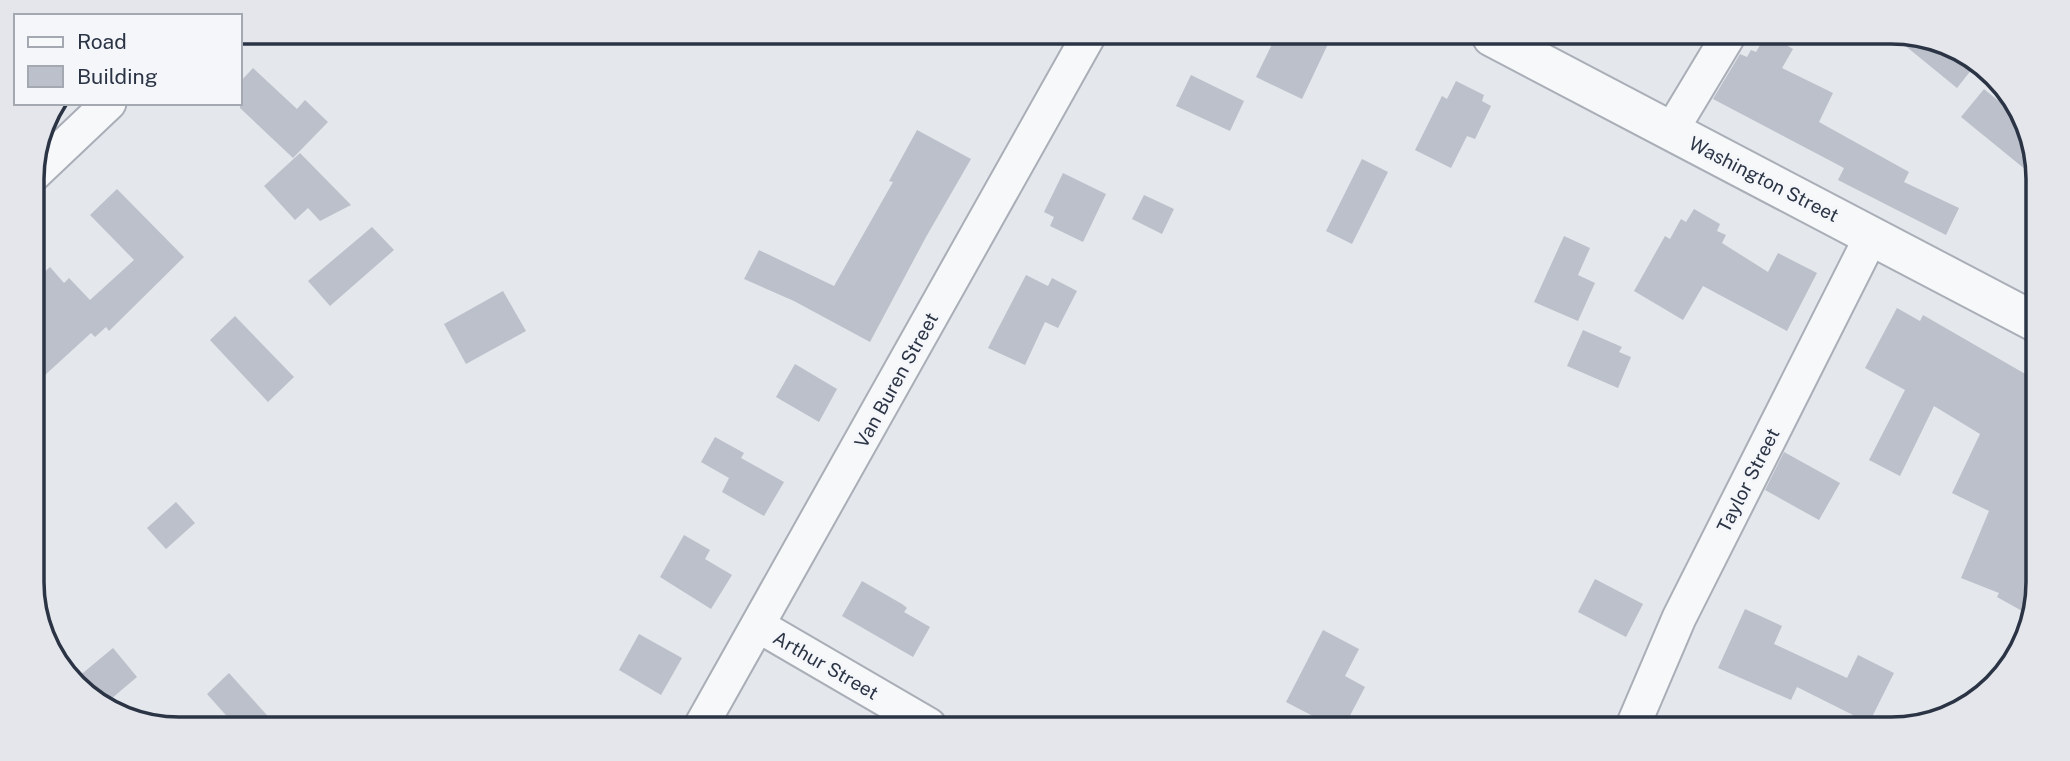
<svg xmlns="http://www.w3.org/2000/svg" width="2070" height="761" viewBox="0 0 2070 761" font-family="'Public Sans',sans-serif">
  <style>
    .building { fill: #bbc0ca }
    .lines { fill: none; stroke-linecap: round; stroke-linejoin: round }
    .minor-casing { stroke: #a9aeb7; stroke-width: 37 }
    .tertiary-casing { stroke: #a9aeb7; stroke-width: 42 }
    .minor { stroke: #f7f8fa; stroke-width: 33 }
    .tertiary { stroke: #f7f8fa; stroke-width: 38 }
    .labels { text-anchor: middle; dominant-baseline: central; stroke-width: 5; stroke-linejoin: round; paint-order: stroke }
    .street-label { font-size: 19px; fill: #2b3445; stroke: #f4f6f9 }
    .rim { fill: none; stroke: #2b3445; stroke-width: 3.5 }
  </style>
  <rect width="100%" height="100%" fill="#e4e7ec"/>
  <g class="building">
    <path d="M 1276,36 L 1313,36 L 1328,44 L 1302,99 L 1256,77 Z"/>
    <path d="M 1764,38 L 1774,38 L 1793,49 L 1782,68 L 1833,93 L 1819,122 L 1909,172 L 1904,182 L 1959,208 L 1946,235 L 1838,180 L 1844,168 L 1713,99 L 1740,54 L 1747,57 L 1751,50 L 1756,52 Z"/>
    <path d="M 1897,39 L 1938,39 L 1976,64 L 1957,88 Z"/>
    <path d="M 253,68 L 297,109 L 305,100 L 328,122 L 293,158 L 240,108 L 240,82 Z"/>
    <path d="M 1191,75 L 1244,101 L 1230,131 L 1176,106 Z"/>
    <path d="M 1456,81 L 1484,95 L 1482,101 L 1491,106 L 1475,139 L 1467,136 L 1451,168 L 1415,150 L 1442,96 L 1447,99 Z"/>
    <path d="M 1984,89 L 2018,117 L 2037,159 L 2037,179 L 1961,117 Z"/>
    <path d="M 917,130 L 971,159 L 926,237 L 870,342 L 794,301 L 744,279 L 759,250 L 834,286 L 893,182 L 889,181 Z"/>
    <path d="M 300,153 L 351,205 L 320,221 L 308,208 L 295,220 L 264,186 Z"/>
    <path d="M 1362,159 L 1388,172 L 1352,244 L 1326,231 Z"/>
    <path d="M 1063,173 L 1106,194 L 1083,242 L 1050,226 L 1054,217 L 1044,212 Z"/>
    <path d="M 117,189 L 184,257 L 109,331 L 106,327 L 95,337 L 91,333 L 33,386 L 32,283 L 50,267 L 64,283 L 69,278 L 90,300 L 134,260 L 90,215 Z"/>
    <path d="M 1144,195 L 1174,209 L 1162,234 L 1132,219 Z"/>
    <path d="M 1694,209 L 1720,224 L 1717,231 L 1726,235 L 1722,243 L 1768,272 L 1778,253 L 1817,273 L 1787,331 L 1703,286 L 1683,320 L 1634,291 L 1665,236 L 1670,239 L 1681,219 L 1686,222 Z"/>
    <path d="M 372,227 L 394,250 L 330,306 L 308,281 Z"/>
    <path d="M 1564,236 L 1590,248 L 1578,275 L 1595,283 L 1578,321 L 1534,302 Z"/>
    <path d="M 1026,275 L 1048,286 L 1052,278 L 1077,291 L 1058,328 L 1045,322 L 1025,365 L 988,348 Z"/>
    <path d="M 503,291 L 526,331 L 466,364 L 444,324 Z"/>
    <path d="M 1897,308 L 1920,321 L 1923,315 L 2034,379 L 2031,616 L 1997,597 L 1999,593 L 1961,578 L 1989,511 L 1952,493 L 1980,434 L 1934,406 L 1900,476 L 1869,460 L 1905,390 L 1865,368 Z"/>
    <path d="M 235,316 L 294,377 L 268,402 L 210,340 Z"/>
    <path d="M 1583,330 L 1622,347 L 1619,352 L 1631,357 L 1618,388 L 1567,366 Z"/>
    <path d="M 795,364 L 837,389 L 819,422 L 776,397 Z"/>
    <path d="M 715,437 L 744,453 L 741,458 L 784,482 L 764,516 L 722,492 L 729,478 L 701,462 Z"/>
    <path d="M 1784,452 L 1840,483 L 1819,520 L 1765,490 Z"/>
    <path d="M 176,502 L 195,523 L 166,549 L 147,528 Z"/>
    <path d="M 684,535 L 710,550 L 705,559 L 732,575 L 711,609 L 660,577 Z"/>
    <path d="M 1595,579 L 1643,604 L 1626,637 L 1578,612 Z"/>
    <path d="M 862,581 L 902,604 L 907,608 L 904,612 L 930,627 L 913,657 L 842,616 Z"/>
    <path d="M 1745,609 L 1782,626 L 1774,644 L 1847,678 L 1858,655 L 1894,673 L 1869,723 L 1797,687 L 1791,700 L 1718,668 Z"/>
    <path d="M 1323,630 L 1359,649 L 1345,676 L 1365,687 L 1344,727 L 1334,727 L 1286,702 Z"/>
    <path d="M 639,634 L 682,658 L 661,695 L 619,670 Z"/>
    <path d="M 113,648 L 137,677 L 105,704 L 72,682 Z"/>
    <path d="M 229,673 L 273,722 L 232,722 L 207,694 Z"/>
  </g>
  <g class="lines">
    <g class="minor-casing">
      <g id="minor">
        <path d="M 1671,131 L 1727,38"/>
        <path d="M 32,176 L 109,103"/>
        <path d="M 759,626 L 929,725"/>
        <path d="M 702,724 L 1089,35"/>
        <path d="M 1632,728 L 1679,618 L 1872,235"/>
      </g>
    </g>
    <g class="tertiary-casing">
      <path id="tertiary" d="M 1492,37 L 2035,322"/>
    </g>
    <use href="#minor" class="minor"/>
    <use href="#tertiary" class="tertiary"/>
  </g>
  <g class="labels">
    <g class="street-label">
      <text transform="translate(1764 179) rotate(27)">Washington Street</text>
      <text transform="translate(896 380) rotate(-61)">Van Buren Street</text>
      <text transform="translate(1748 480) rotate(-63)">Taylor Street</text>
      <text transform="translate(826 665) rotate(30)">Arthur Street</text>
    </g>
  </g>
  <path d="M0 0H2070V761H0ZM179 44H1891A135 135 0 0 1 2026 179V582A135 135 0 0 1 1891 717H179A135 135 0 0 1 44 582V179A135 135 0 0 1 179 44Z" fill="#e4e6eb" fill-rule="evenodd"/>
  <path class="rim" d="M179 44H1891A135 135 0 0 1 2026 179V582A135 135 0 0 1 1891 717H179A135 135 0 0 1 44 582V179A135 135 0 0 1 179 44Z"/>
  <rect x="14" y="14" width="228" height="91" fill="#f4f6f9" stroke="#a4a8b1" stroke-width="2"/>
  <rect x="28" y="37" width="35" height="10" fill="#f7f8fa" stroke="#a4a8b1" stroke-width="2"/>
  <text x="77" y="49" font-size="21" fill="#2b3445">Road</text>
  <rect x="28" y="66" width="35" height="21" fill="#bbc0ca" stroke="#a4a8b1" stroke-width="2"/>
  <text x="77" y="84" font-size="21" fill="#2b3445">Building</text>
</svg>
